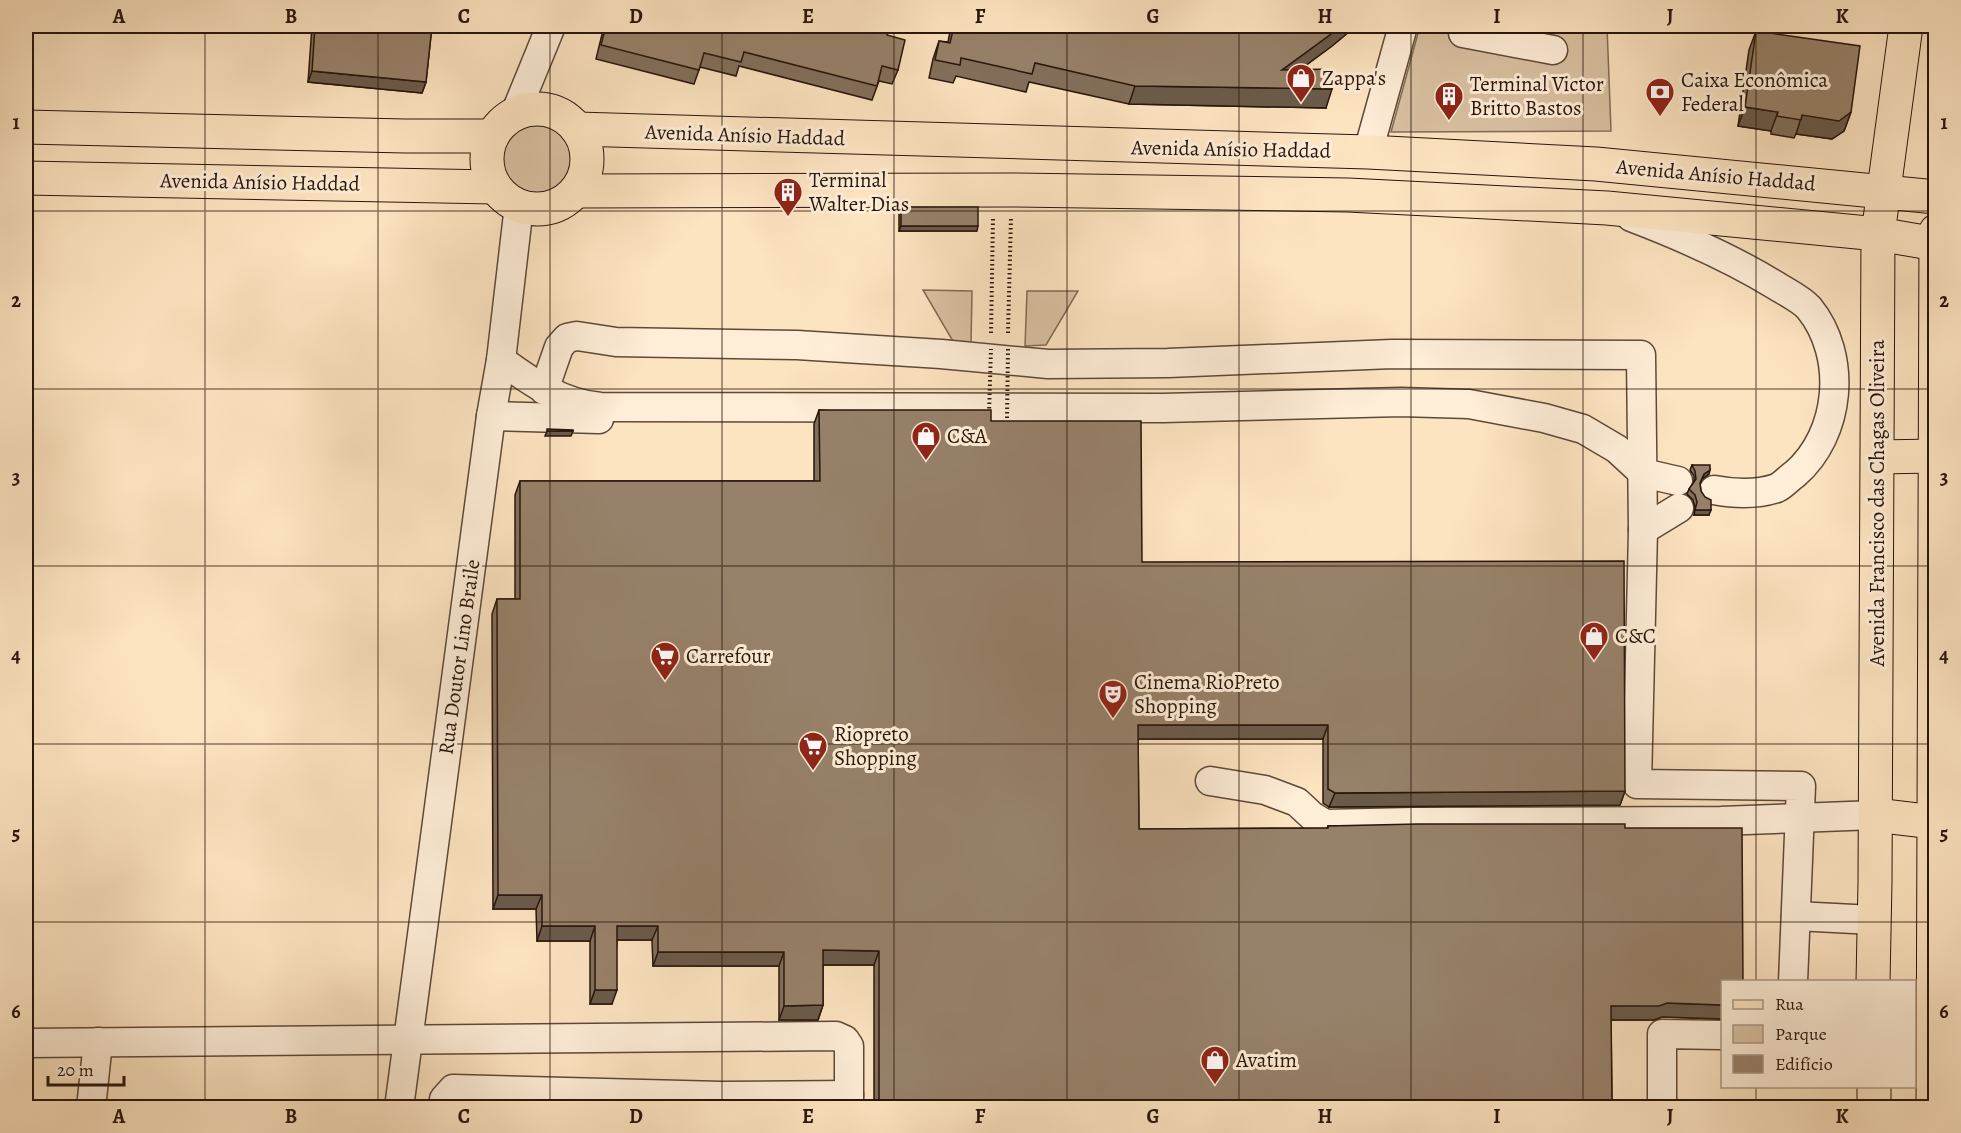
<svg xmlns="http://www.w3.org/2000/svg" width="1961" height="1133" viewBox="0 0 1961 1133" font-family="Alegreya,serif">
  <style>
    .green { fill: #d9c1a2; stroke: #806b56; stroke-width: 1.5 }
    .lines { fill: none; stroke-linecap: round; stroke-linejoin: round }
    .minor-casing { stroke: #5d4938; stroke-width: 31 }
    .major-casing { stroke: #28150b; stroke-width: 35 }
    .path { stroke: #28150b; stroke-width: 4; stroke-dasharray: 1.5 3; stroke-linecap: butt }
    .minor { stroke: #feedd7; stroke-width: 28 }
    .major { stroke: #fde4c1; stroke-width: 33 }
    .path-bridge { stroke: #28150b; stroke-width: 4; stroke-dasharray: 1.5 3; stroke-linecap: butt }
    .wall { fill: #826f5b; stroke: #28150b; stroke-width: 1.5 }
    .shaded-wall { fill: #6a5a4a; stroke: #28150b; stroke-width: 1.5 }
    .building { fill: #97816a; stroke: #28150b; stroke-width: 1.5 }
    .grid { fill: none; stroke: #28150b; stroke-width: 1.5; stroke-opacity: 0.55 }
    .labels { text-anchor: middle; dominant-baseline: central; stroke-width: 6; stroke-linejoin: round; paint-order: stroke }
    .poi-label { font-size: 21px; fill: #28150b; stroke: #feedd7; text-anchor: start }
    .street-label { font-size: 21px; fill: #28150b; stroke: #feedd7 }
    .neatline { fill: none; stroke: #28150b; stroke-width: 2 }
    .grid-label { font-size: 20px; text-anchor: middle; font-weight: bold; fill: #28150b }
  </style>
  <rect width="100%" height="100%" fill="#fde4c1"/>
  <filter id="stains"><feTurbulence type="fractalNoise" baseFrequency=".00333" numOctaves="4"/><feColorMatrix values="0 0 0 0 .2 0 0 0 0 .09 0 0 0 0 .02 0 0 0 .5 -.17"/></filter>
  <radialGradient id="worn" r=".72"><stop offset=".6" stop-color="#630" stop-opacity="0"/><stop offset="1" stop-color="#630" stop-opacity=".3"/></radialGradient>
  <g class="green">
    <path d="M 1420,26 L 1607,26 L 1611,131 L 1391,132 Z"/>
    <circle cx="536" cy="160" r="40"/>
    <path d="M 923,290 L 972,291 L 971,344 L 954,343 Z"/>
    <path d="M 1027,291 L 1078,291 L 1046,345 L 1025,346 Z"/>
  </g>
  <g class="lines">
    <g class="minor-casing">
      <g id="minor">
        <path d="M 1463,33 L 1553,50"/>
        <path d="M 515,114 L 551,26"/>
        <path d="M 1368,152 L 1403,26"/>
        <path d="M 1631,217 C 1681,236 1729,257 1775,285 C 1786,292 1801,299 1809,308 C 1848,356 1841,434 1795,474 C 1789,478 1783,485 1777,488 C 1756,495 1735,494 1714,490"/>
        <path d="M 501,360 C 531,382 562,404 601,407 L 1163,408 L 1401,402 L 1469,404 L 1544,418 L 1583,429 L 1617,449 L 1643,473 L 1678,481"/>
        <path d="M 544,390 L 559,347 L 567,338 L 577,336 L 616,342 L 797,345 L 941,354 L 1048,364 L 1168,363 L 1392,354 L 1641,355 L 1643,530 L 1637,784 L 1801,786 L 1793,982"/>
        <path d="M 491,416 L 599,419"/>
        <path d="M 1643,530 L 1679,508"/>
        <path d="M 1210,781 L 1265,790 L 1297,802 L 1312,816 L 1325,824 L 1413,822 L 1721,821 L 1875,815"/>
        <path d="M 1796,916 L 1873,920"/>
        <path d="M 26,1043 L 836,1036 L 845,1040 L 849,1046 L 849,1108"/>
        <path d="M 91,1108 L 98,1042"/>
        <path d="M 399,1108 L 491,416 L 501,360 L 519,206"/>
        <path d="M 443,1108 L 444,1099 L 453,1089 L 721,1096 L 849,1095"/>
        <path d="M 1662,1108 L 1662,1034 L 1722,1035"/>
      </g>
    </g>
    <g class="major-casing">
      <g id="major">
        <circle cx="537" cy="159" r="50"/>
        <path d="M 26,127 L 405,136 L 492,136"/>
        <path d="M 577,129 L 1368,152 L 1596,164 L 1936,197"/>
        <path d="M 26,178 L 494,187"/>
        <path d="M 576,191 L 1011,190 L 1348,195 L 1607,208 L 1878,234 L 1936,244"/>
        <path d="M 1878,457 L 1935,456"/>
        <path d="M 1875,815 L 1934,822"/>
        <path d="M 1873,982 L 1875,882 L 1878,234 L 1906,26"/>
        <path d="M 1874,1086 L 1874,1108"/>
        <path d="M 1933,1108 L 1936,231"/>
      </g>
    </g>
    <g class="path">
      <path d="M 991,333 L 993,218"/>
      <path d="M 1008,333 L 1011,217"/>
    </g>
    <use href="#minor" class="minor"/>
    <use href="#major" class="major"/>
    <g class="path-bridge">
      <path d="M 989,413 L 991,349"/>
      <path d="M 1007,418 L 1008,349"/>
    </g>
  </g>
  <g class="wall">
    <path d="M 312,26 L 432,26 L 426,82 L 422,93 L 308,82 Z"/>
    <path d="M 604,26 L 889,26 L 887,35 L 898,70 L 892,84 L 879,81 L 872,100 L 739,66 L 736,76 L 700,67 L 694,84 L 596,59 Z"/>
    <path d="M 951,26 L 1356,26 L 1332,46 L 1301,69 L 1326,108 L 1129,104 L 1029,82 L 1026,92 L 956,76 L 953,83 L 929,78 L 933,59 L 939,41 L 948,42 Z"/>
    <path d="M 1756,31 L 1851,112 L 1844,131 L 1832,139 L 1796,134 L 1794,138 L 1771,134 L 1771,131 L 1738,126 L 1749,50 Z"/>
    <path d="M 901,207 L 977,231 L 899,231 L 899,212 Z"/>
    <path d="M 819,410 L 991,421 L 1142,562 L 1625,791 L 1620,805 L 1329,807 L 1323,803 L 1323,739 L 1138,739 L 1139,829 L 1327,828 L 1328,826 L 1625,828 L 1722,981 L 1722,1019 L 1662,1017 L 1654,1020 L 1611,1020 L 1612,1107 L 874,1107 L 874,965 L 823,965 L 823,1005 L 818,1020 L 779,1020 L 779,966 L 653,966 L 652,940 L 617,940 L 612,1004 L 590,1004 L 590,941 L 537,941 L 536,909 L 493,909 L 492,614 L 497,599 L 515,599 L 515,495 L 520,481 L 814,481 L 814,424 Z"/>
    <path d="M 1692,465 L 1709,474 L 1702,479 L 1700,484 L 1701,491 L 1709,515 L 1694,515 L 1695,507 L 1693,500 L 1687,494 L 1689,489 L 1694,482 L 1694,476 L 1690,470 Z"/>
  </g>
  <g class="shaded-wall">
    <path d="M 1342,26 L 1356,26 L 1332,46 L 1275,88 L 1282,70 Z"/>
    <path d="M 312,71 L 426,82 L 422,93 L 308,82 Z"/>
    <path d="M 1135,86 L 1332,89 L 1326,108 L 1129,104 Z"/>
    <path d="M 1745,107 L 1778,112 L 1771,131 L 1738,126 Z"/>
    <path d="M 1851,112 L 1844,131 L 1832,139 L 1796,134 L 1802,115 Z"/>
    <path d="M 901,226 L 978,226 L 977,231 L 899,231 Z"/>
    <path d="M 547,431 L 573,431 L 571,436 L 545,436 Z"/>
    <path d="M 1710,470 L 1709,474 L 1702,479 L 1704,474 Z"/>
    <path d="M 1695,510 L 1711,510 L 1709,515 L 1694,515 Z"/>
    <path d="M 1138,725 L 1328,725 L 1323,739 L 1133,739 Z"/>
    <path d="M 1625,791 L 1620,805 L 1329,807 L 1335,793 Z"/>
    <path d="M 498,895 L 542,895 L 536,909 L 493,909 Z"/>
    <path d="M 542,926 L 595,926 L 590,941 L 537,941 Z"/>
    <path d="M 617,926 L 658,926 L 652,940 L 612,940 Z"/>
    <path d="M 823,950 L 879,951 L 874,965 L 818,965 Z"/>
    <path d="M 658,952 L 784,952 L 779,966 L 653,966 Z"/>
    <path d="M 595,990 L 617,990 L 612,1004 L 590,1004 Z"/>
    <path d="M 1667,1003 L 1722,1005 L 1722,1019 L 1662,1017 L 1654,1020 L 1606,1020 L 1611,1006 Z"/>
    <path d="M 823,1005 L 818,1020 L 779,1020 L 784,1006 Z"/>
    <path d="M 1189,1102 L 1334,1102 L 1332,1107 L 1187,1107 Z"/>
  </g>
  <g class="building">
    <path d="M 315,26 L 432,26 L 426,82 L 312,71 Z"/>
    <path d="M 606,26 L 889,26 L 887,35 L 905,40 L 898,70 L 882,66 L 877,86 L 744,52 L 741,62 L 704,53 L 699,70 L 601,45 Z"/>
    <path d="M 954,26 L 1342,26 L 1282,70 L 1332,69 L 1332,89 L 1135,86 L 1035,63 L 1032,74 L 961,58 L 960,65 L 935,60 L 939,41 L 950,43 Z"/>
    <path d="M 1756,31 L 1860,46 L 1851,112 L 1839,121 L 1802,115 L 1801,120 L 1777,116 L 1778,112 L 1745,107 Z"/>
    <rect x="901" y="207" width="77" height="19"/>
    <path d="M 819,410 L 991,410 L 991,421 L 1141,421 L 1142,562 L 1624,561 L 1625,791 L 1335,793 L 1328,789 L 1328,725 L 1138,725 L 1139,829 L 1328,828 L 1328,826 L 1418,824 L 1625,824 L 1625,828 L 1742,828 L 1743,981 L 1722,981 L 1722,1005 L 1667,1003 L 1659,1006 L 1611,1006 L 1612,1107 L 1334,1107 L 1334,1102 L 1189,1102 L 1189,1107 L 879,1107 L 879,951 L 823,950 L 823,1005 L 784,1006 L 784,952 L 658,952 L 658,926 L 617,926 L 617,990 L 595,990 L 595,926 L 542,926 L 542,895 L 498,895 L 497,599 L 520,599 L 520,481 L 820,481 Z"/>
    <path d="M 547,429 L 573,430 L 573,431 L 547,431 Z"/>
    <path d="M 1692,465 L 1710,465 L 1710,470 L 1704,474 L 1700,483 L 1701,491 L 1705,497 L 1711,500 L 1711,510 L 1695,510 L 1697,502 L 1695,495 L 1689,489 L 1696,479 L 1695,471 Z"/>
  </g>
  <path class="grid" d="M 205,26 L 205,1108M 378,26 L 378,1108M 550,26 L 550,1108M 722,26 L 722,1108M 894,26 L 894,1108M 1067,26 L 1067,1108M 1239,26 L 1239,1108M 1411,26 L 1411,1108M 1583,26 L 1583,1108M 1756,26 L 1756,982M 26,211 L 1936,211M 26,389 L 1936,389M 26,566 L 1936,566M 26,744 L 1936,744M 26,922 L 1936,922M 1756,1086 L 1756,1108"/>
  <defs>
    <g id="shop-pin" transform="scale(1.5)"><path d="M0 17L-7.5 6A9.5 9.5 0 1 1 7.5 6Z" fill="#8f2418" stroke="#feedd7"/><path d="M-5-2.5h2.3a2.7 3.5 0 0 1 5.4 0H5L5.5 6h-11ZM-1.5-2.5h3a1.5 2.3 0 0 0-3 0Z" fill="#fff"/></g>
    <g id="bank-pin" transform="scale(1.5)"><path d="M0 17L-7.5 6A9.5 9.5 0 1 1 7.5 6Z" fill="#8f2418" stroke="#feedd7"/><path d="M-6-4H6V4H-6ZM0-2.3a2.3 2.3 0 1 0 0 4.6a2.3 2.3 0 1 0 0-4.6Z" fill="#fff"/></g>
    <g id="building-pin" transform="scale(1.5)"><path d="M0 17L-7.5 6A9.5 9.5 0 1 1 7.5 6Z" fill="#8f2418" stroke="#feedd7"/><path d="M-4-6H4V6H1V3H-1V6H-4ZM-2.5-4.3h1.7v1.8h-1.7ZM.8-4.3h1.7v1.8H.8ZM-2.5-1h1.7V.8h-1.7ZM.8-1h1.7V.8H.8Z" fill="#fff"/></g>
    <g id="supermarket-pin" transform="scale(1.5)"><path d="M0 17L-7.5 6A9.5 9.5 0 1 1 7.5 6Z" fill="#8f2418" stroke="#feedd7"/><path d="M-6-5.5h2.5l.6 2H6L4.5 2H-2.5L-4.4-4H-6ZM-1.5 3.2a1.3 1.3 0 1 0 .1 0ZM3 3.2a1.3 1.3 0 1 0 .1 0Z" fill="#fff"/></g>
    <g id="theatre-pin" transform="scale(1.5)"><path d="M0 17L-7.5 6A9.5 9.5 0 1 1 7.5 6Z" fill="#8f2418" stroke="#feedd7"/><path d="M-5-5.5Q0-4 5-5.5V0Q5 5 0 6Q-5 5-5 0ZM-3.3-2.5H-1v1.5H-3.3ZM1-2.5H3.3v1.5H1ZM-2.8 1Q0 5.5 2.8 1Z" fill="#fff"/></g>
  </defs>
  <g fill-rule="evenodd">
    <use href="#shop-pin" x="1301" y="78"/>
    <use href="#bank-pin" x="1660" y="92"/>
    <use href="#building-pin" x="1449" y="96"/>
    <use href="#building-pin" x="788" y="192"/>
    <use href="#shop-pin" x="926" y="436"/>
    <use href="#shop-pin" x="1594" y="636"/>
    <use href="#supermarket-pin" x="665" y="656"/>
    <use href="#theatre-pin" x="1113" y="694"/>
    <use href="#supermarket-pin" x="813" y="746"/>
    <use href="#shop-pin" x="1215" y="1060"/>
  </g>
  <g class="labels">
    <g class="poi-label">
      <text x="1322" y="78">Zappa's</text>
      <text x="1681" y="80">Caixa Econômica<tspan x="1681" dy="24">Federal</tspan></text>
      <text x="1470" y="84">Terminal Victor<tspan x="1470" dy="24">Britto Bastos</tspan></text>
      <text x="809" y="180">Terminal<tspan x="809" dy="24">Walter Dias</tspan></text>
      <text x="947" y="436">C&amp;A</text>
      <text x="1615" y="636">C&amp;C</text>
      <text x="686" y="656">Carrefour</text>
      <text x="1134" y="682">Cinema RioPreto<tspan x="1134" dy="24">Shopping</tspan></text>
      <text x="834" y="734">Riopreto<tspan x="834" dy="24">Shopping</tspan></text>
      <text x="1236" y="1060">Avatim</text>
    </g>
    <g class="street-label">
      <text transform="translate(745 135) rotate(2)">Avenida Anísio Haddad</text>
      <text transform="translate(1231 149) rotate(1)">Avenida Anísio Haddad</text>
      <text transform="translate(1716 175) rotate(5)">Avenida Anísio Haddad</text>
      <text transform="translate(260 182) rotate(1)">Avenida Anísio Haddad</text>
      <text transform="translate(1877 503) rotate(-90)">Avenida Francisco das Chagas Oliveira</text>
      <text transform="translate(459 657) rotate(-82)">Rua Doutor Lino Braile</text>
    </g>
  </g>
  <rect width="1961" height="1133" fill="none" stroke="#fde4c1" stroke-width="66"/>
  <rect x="1721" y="980" width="195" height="108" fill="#feedd7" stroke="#a89785" stroke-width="1.5"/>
  <rect x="1733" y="1000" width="30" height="9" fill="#fde4c1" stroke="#a89785" stroke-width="1.5"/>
  <text x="1775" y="1010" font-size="18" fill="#28150b">Rua</text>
  <rect x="1733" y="1025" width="30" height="18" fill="#d9c1a2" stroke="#a89785" stroke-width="1.5"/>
  <text x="1775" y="1040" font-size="18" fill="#28150b">Parque</text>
  <rect x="1733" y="1055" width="30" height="18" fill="#97816a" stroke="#a89785" stroke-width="1.5"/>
  <text x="1775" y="1070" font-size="18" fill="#28150b">Edifício</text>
  <path d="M48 1076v9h76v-9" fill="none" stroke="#28150b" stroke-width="3"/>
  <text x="57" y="1076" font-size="18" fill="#28150b" stroke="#feedd7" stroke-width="4.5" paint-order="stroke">20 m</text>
  <rect x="33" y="33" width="1895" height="1067" class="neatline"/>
  <g class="grid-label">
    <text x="119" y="23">A</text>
    <text x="291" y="23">B</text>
    <text x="464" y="23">C</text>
    <text x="636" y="23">D</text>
    <text x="808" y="23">E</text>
    <text x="980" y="23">F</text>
    <text x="1153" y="23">G</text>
    <text x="1325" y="23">H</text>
    <text x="1497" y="23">I</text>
    <text x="1670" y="23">J</text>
    <text x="1842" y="23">K</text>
    <text x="16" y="129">1</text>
    <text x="1944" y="129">1</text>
    <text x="16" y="307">2</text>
    <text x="1944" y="307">2</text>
    <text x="16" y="484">3</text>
    <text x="1944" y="484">3</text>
    <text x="16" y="662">4</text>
    <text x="1944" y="662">4</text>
    <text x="16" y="840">5</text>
    <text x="1944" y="840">5</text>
    <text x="16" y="1018">6</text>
    <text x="1944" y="1018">6</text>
    <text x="119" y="1123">A</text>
    <text x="291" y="1123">B</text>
    <text x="464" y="1123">C</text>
    <text x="636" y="1123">D</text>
    <text x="808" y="1123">E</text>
    <text x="980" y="1123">F</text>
    <text x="1153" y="1123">G</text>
    <text x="1325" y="1123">H</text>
    <text x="1497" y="1123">I</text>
    <text x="1670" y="1123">J</text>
    <text x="1842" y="1123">K</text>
  </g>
  <rect width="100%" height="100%" filter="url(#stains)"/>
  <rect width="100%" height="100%" fill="url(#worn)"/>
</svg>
